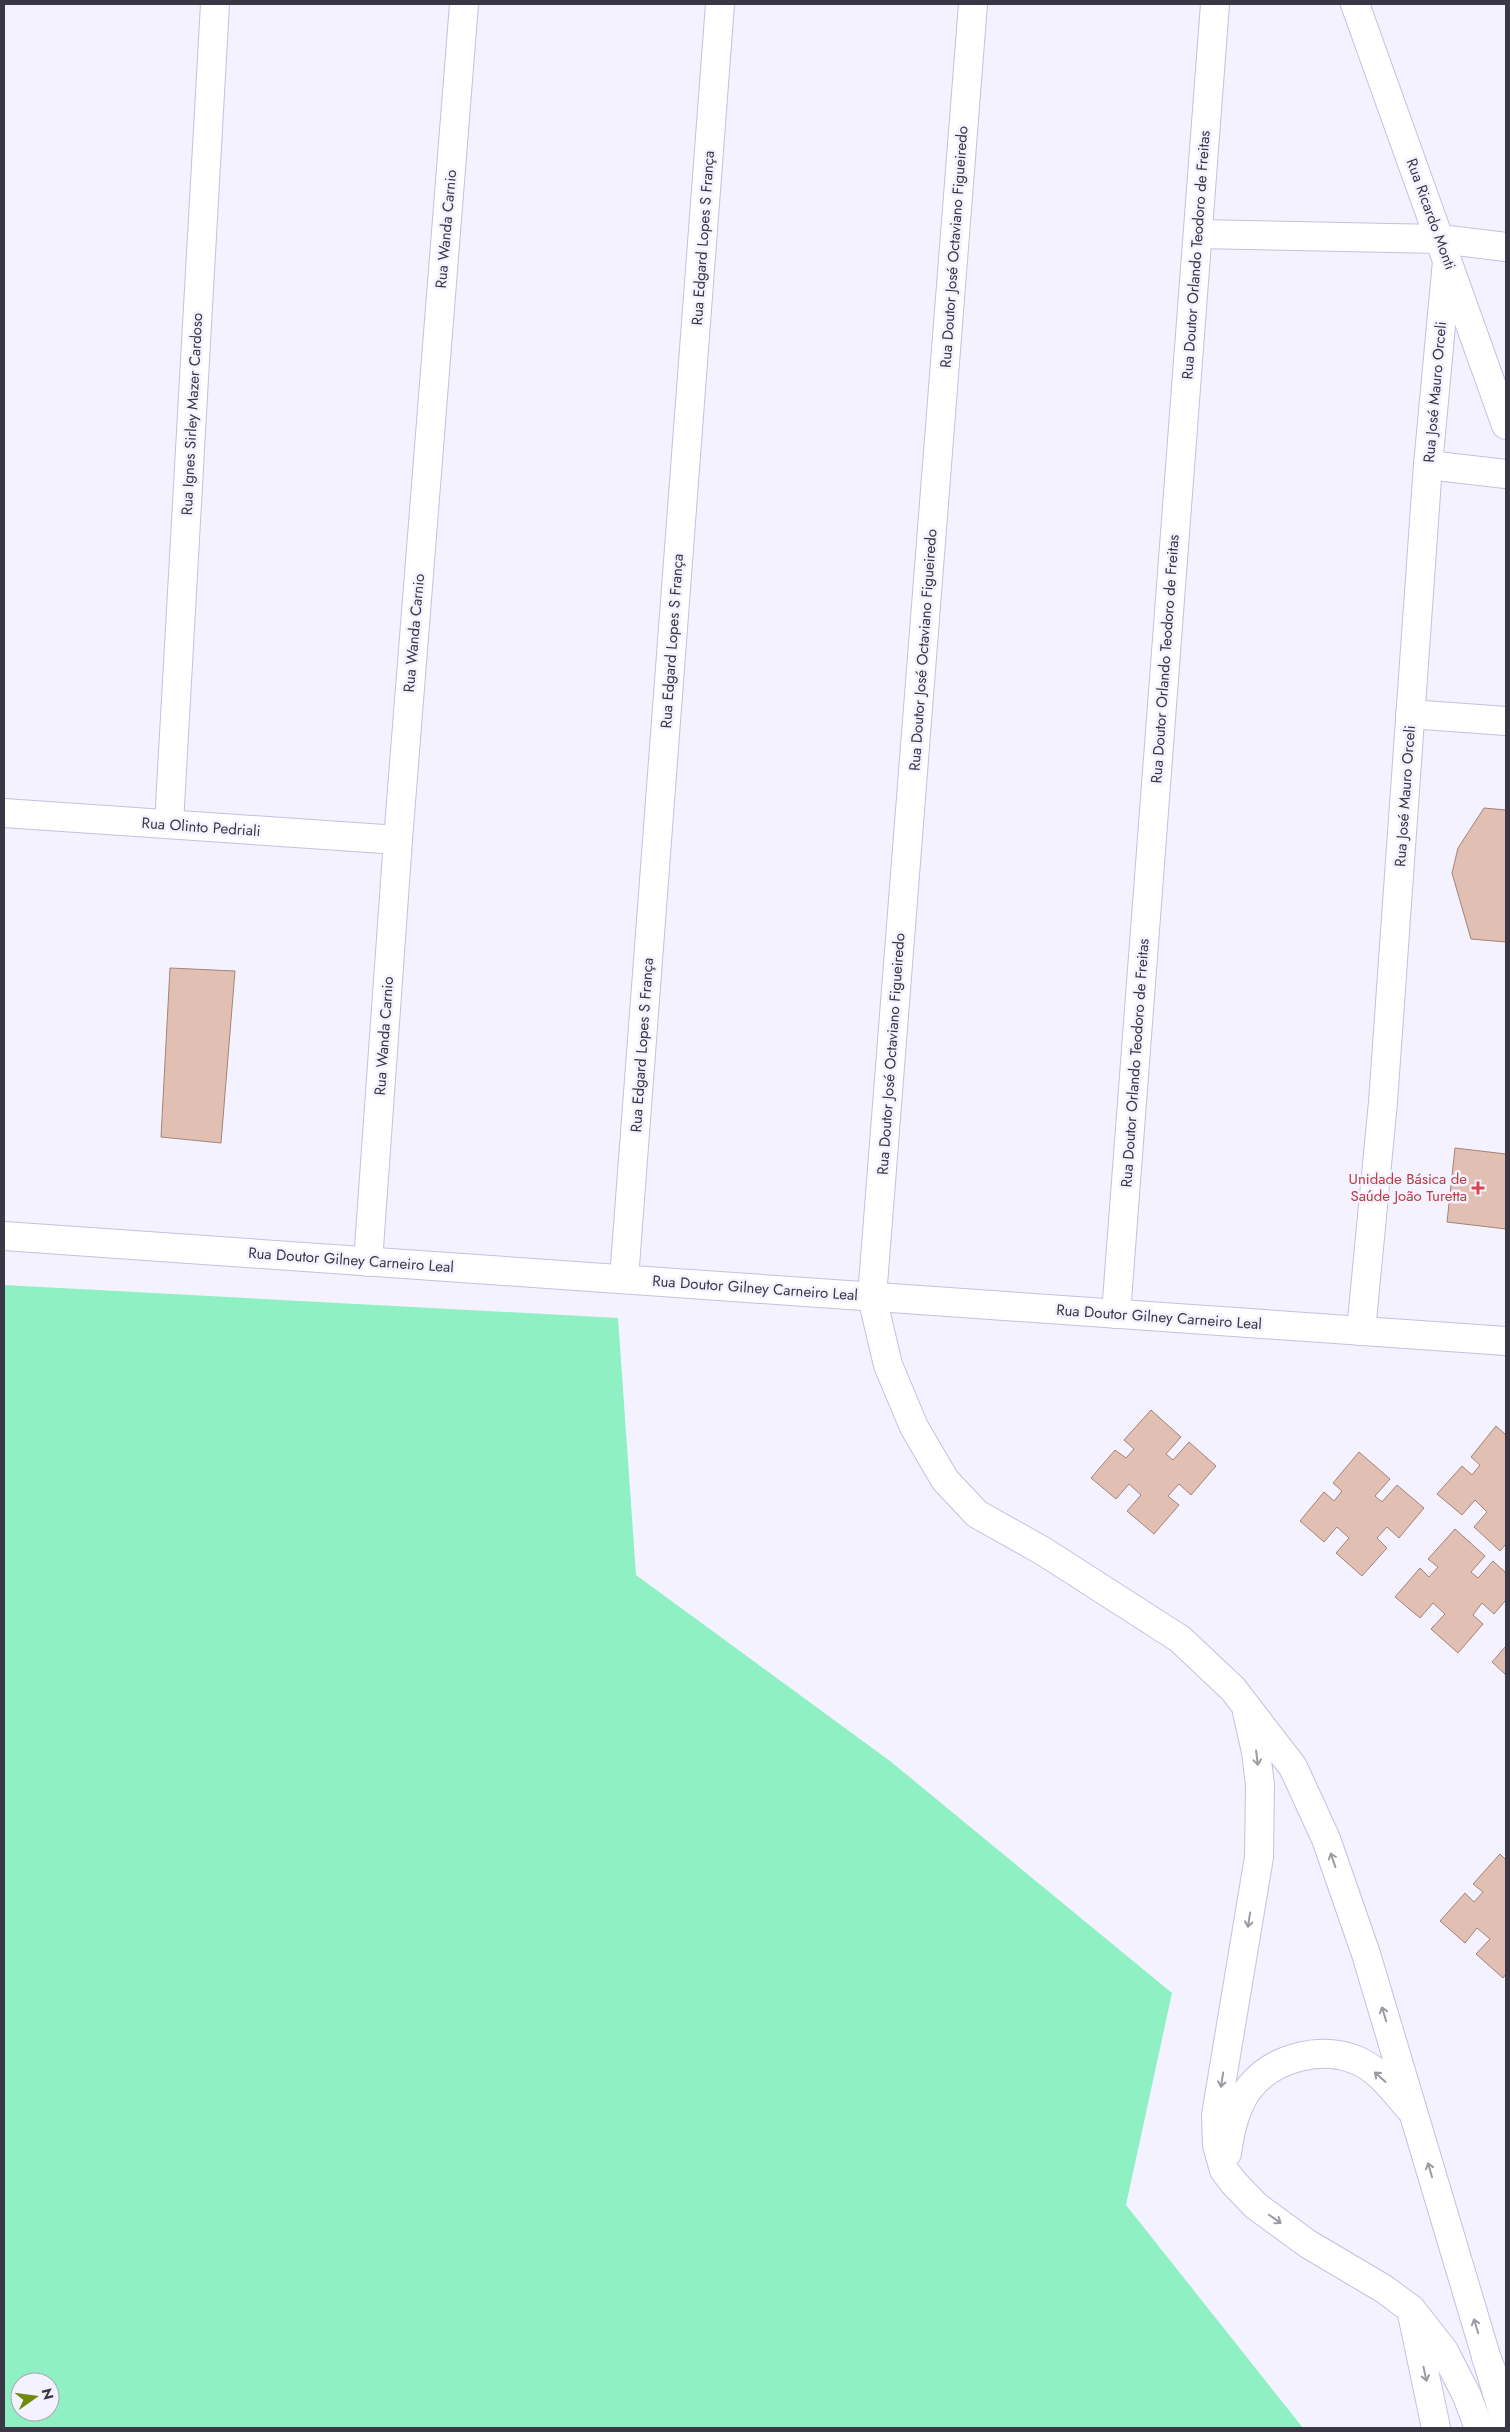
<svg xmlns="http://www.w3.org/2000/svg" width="1510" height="2432" viewBox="0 0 1510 2432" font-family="Jost,sans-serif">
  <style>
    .green { fill: #8ff1c3; fill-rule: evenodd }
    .building { fill: #e1bfb3; stroke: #a38479 }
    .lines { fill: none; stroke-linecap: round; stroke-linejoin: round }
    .minor-casing { stroke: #c4c1df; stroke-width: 30 }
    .highway-casing { stroke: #c4c1df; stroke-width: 30 }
    .minor { stroke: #fff; stroke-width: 28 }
    .highway { stroke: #fff; stroke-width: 28 }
    .oneway { stroke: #9c9ba2 }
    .health-dot { fill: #e0444e; stroke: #f3f2fe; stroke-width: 2 }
    .labels { text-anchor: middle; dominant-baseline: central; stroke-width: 5; stroke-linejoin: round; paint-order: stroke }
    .street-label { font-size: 15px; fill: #393744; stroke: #f3f2fe }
    .health-label { font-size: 15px; fill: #be3a42; stroke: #f3f2fe; text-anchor: end }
  </style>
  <rect width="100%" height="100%" fill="#f3f2fe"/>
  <path class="green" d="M 4,1285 L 618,1318 L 636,1575 L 890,1761 L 1172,1993 L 1126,2205 L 1303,2428 L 4,2428 ZM 20,2382 L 50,2382 L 50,2412 L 20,2412 Z"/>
  <g class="building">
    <path d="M 1484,808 L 1506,810 L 1506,942 L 1471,939 L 1452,873 L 1458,848 Z"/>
    <path d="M 170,968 L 235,971 L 221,1143 L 161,1137 Z"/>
    <path d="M 1455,1148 L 1506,1154 L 1506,1229 L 1447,1222 Z"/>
    <path d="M 1151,1410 L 1181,1437 L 1166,1454 L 1173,1460 L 1189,1442 L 1216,1466 L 1191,1495 L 1179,1484 L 1168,1496 L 1179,1505 L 1154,1534 L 1127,1511 L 1141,1495 L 1129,1484 L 1116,1499 L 1091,1478 L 1115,1450 L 1126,1458 L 1134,1449 L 1124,1440 Z"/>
    <path d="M 1496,1426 L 1506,1435 L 1506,1544 L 1500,1551 L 1474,1527 L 1487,1512 L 1475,1500 L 1462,1515 L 1437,1494 L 1462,1466 L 1472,1475 L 1480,1465 L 1471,1457 Z"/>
    <path d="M 1359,1452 L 1390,1479 L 1375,1496 L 1382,1502 L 1397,1485 L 1424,1508 L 1399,1538 L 1387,1527 L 1377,1538 L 1387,1548 L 1362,1576 L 1336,1553 L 1349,1538 L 1337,1527 L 1324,1542 L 1300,1521 L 1324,1492 L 1334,1501 L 1342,1491 L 1333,1483 Z"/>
    <path d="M 1455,1529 L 1485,1556 L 1471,1572 L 1478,1578 L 1493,1561 L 1506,1573 L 1506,1600 L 1494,1614 L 1482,1603 L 1473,1615 L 1483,1624 L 1458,1653 L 1431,1629 L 1445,1614 L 1433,1603 L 1420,1618 L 1395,1597 L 1420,1568 L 1429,1577 L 1438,1567 L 1428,1559 Z"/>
    <path d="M 1506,1646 L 1506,1675 L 1492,1662 Z"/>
    <path d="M 1500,1854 L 1506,1860 L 1506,1974 L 1503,1978 L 1476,1954 L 1490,1939 L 1477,1928 L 1465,1943 L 1440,1921 L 1465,1893 L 1474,1902 L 1483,1892 L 1473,1884 Z"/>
  </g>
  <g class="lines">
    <g class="minor-casing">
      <g id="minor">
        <path d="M 973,4 L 872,1297 L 888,1365 L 914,1427 L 945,1480 L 977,1514 L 1043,1551 L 1180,1639 L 1233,1689 L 1293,1767 L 1326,1839 L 1366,1954 L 1506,2423"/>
        <path d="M 1355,4 L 1506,425"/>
        <path d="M 1198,234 L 1440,239 L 1506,247"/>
        <path d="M 1428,465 L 1506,474"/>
        <path d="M 1410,714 L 1506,721"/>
        <path d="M 4,813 L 398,840"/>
        <path d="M 169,824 L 215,4"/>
        <path d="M 4,1236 L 1506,1341"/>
        <path d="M 368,1262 L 398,840 L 464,4"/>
        <path d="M 624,1279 L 720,4"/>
        <path d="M 1116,1314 L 1215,4"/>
        <path d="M 1361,1331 L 1383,1102 L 1428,465 L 1447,261"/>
        <path d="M 1247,1712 L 1256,1752 L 1260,1785 L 1259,1857 L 1216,2115 L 1217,2145 L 1224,2170 L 1233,2182 L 1256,2206 L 1308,2244 L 1384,2289 L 1411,2309 L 1444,2351 L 1467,2396 L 1479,2428"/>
        <path d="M 1227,2153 C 1230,2131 1236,2103 1251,2086 C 1275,2057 1321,2046 1356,2060 C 1378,2068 1394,2091 1409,2108"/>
      </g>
    </g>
    <g class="highway-casing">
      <g id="highway">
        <path d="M 1411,2309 L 1436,2428"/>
        <path d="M 1486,2357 L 1506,2405"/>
      </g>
    </g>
    <use href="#minor" class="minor"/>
    <use href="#highway" class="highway"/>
  </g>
  <defs><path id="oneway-shaft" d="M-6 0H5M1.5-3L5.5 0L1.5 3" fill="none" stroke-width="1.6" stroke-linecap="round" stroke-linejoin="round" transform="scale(1.25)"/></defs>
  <g class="oneway">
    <use href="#oneway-shaft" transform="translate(1257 1758) rotate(83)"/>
    <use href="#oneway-shaft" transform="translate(1333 1860) rotate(-109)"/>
    <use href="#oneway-shaft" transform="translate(1249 1920) rotate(99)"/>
    <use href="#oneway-shaft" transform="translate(1384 2014) rotate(-107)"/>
    <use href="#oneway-shaft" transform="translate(1380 2077) rotate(-138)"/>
    <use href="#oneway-shaft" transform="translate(1222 2080) rotate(99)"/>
    <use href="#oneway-shaft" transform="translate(1430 2170) rotate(-106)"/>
    <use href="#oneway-shaft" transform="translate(1275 2219) rotate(35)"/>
    <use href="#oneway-shaft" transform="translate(1476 2326) rotate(-107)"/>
    <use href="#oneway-shaft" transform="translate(1425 2374) rotate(78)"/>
  </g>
  <path class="health-dot" d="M1475.5 1180.5h5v5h5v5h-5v5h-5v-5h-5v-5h5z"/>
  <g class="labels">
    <g class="street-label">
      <text transform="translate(1431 214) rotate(70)">Rua Ricardo Monti</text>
      <text transform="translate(446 229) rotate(-85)">Rua Wanda Carnio</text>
      <text transform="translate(703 238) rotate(-86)">Rua Edgard Lopes S França</text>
      <text transform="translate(954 247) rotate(-86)">Rua Doutor José Octaviano Figueiredo</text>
      <text transform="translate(1196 255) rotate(-86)">Rua Doutor Orlando Teodoro de Freitas</text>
      <text transform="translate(1435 392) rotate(-85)">Rua José Mauro Orceli</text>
      <text transform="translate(192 414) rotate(-87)">Rua Ignes Sirley Mazer Cardoso</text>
      <text transform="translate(414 633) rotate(-85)">Rua Wanda Carnio</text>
      <text transform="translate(672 641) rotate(-86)">Rua Edgard Lopes S França</text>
      <text transform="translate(923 650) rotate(-86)">Rua Doutor José Octaviano Figueiredo</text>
      <text transform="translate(1165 659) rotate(-86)">Rua Doutor Orlando Teodoro de Freitas</text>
      <text transform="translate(1405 796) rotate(-86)">Rua José Mauro Orceli</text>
      <text transform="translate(201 827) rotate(4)">Rua Olinto Pedriali</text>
      <text transform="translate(384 1036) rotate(-86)">Rua Wanda Carnio</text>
      <text transform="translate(642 1045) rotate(-86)">Rua Edgard Lopes S França</text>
      <text transform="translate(891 1054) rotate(-86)">Rua Doutor José Octaviano Figueiredo</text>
      <text transform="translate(1135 1063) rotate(-86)">Rua Doutor Orlando Teodoro de Freitas</text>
      <text transform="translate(351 1260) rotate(4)">Rua Doutor Gilney Carneiro Leal</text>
      <text transform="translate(755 1288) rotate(4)">Rua Doutor Gilney Carneiro Leal</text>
      <text transform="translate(1159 1317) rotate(4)">Rua Doutor Gilney Carneiro Leal</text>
    </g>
    <g class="health-label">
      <text x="1467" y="1179">Unidade Básica de<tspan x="1467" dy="17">Saúde João Turetta</tspan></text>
    </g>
  </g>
  <rect width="1510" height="2432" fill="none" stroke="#393744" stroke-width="10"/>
  <g transform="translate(35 2397) rotate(76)"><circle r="24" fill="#f3f2fe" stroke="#a9a7b4"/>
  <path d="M0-4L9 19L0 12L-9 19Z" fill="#6e8b07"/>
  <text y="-8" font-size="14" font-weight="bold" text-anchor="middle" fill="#393744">N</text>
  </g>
</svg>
